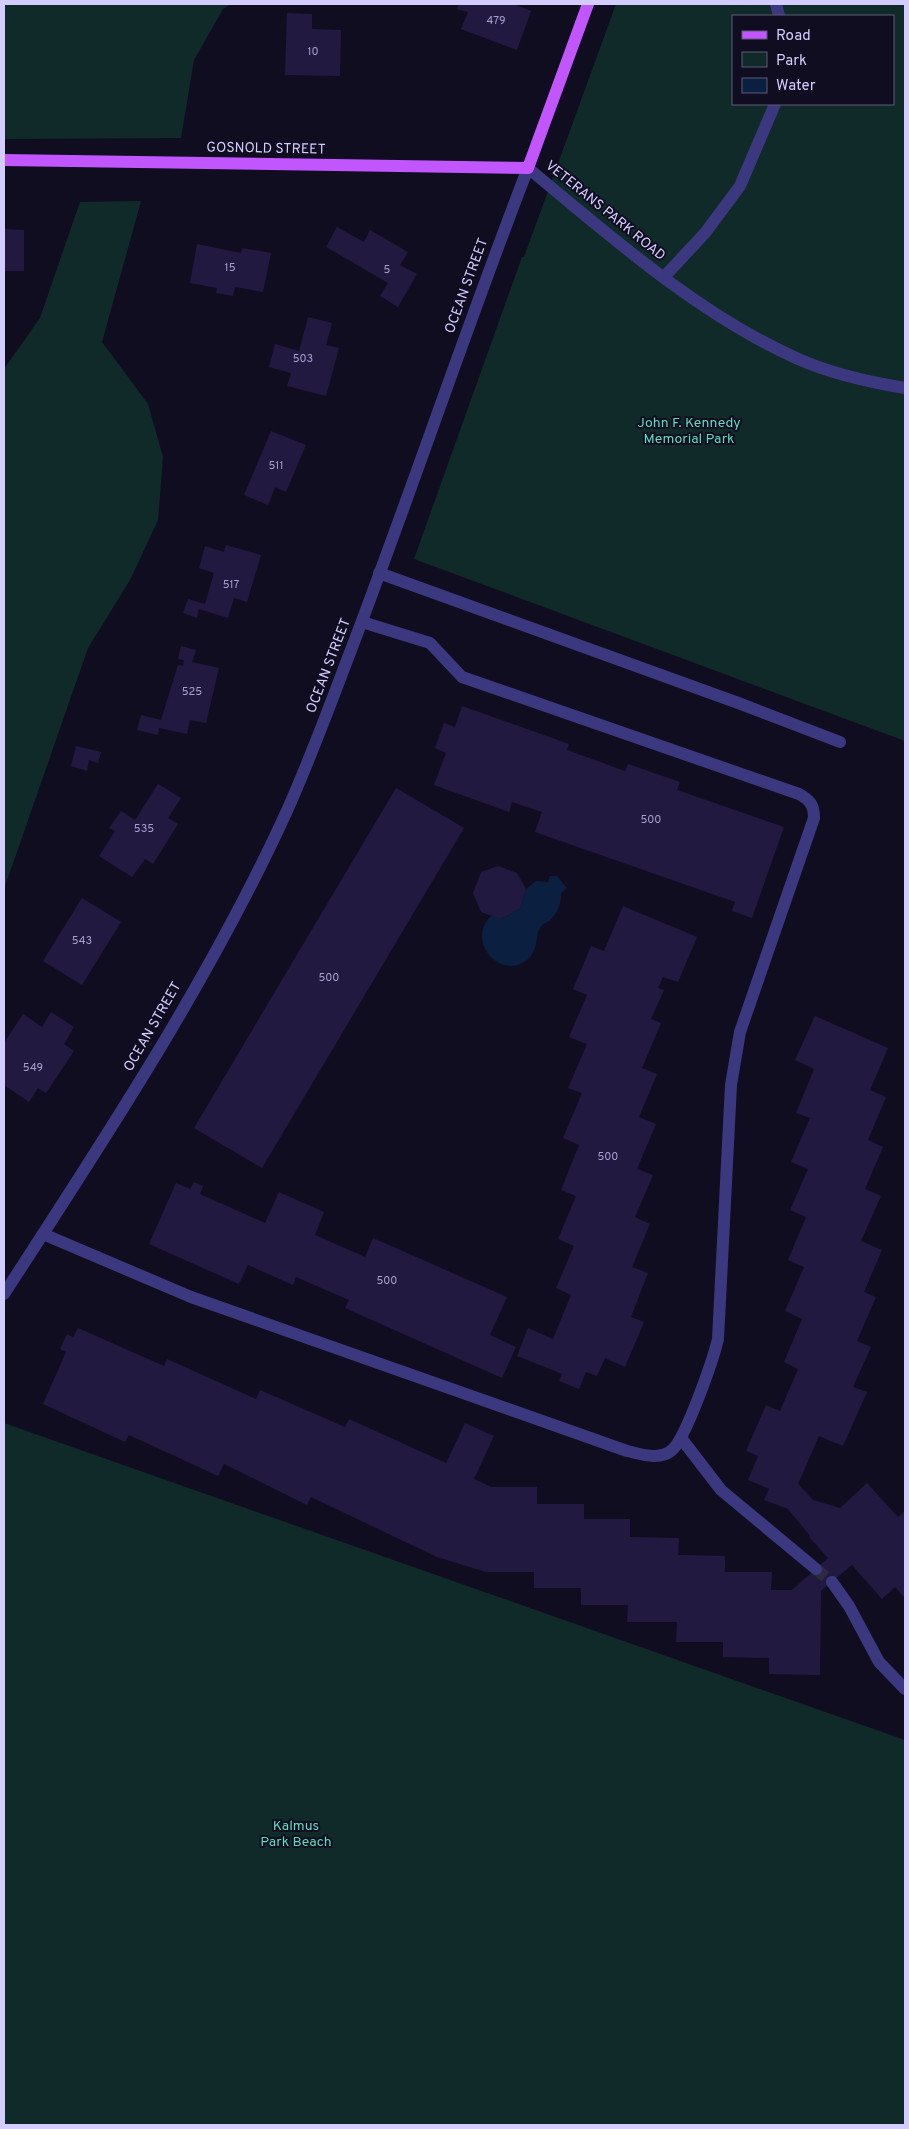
<svg xmlns="http://www.w3.org/2000/svg" width="909" height="2129" viewBox="0 0 909 2129" font-family="Overpass,sans-serif">
  <style>
    .green { fill: #102a2a; fill-rule: evenodd }
    .water { fill: #0b1f41 }
    .building { fill: #221941 }
    .lines { fill: none; stroke-linecap: round; stroke-linejoin: round }
    .minor-tunnel { stroke: #2e2a41; stroke-width: 12; stroke-dasharray: 12 6; stroke-linecap: butt }
    .minor { stroke: #3c387f; stroke-width: 12 }
    .major { stroke: #c155fe; stroke-width: 12 }
    .labels { text-anchor: middle; dominant-baseline: central; stroke-width: 4; stroke-linejoin: round; paint-order: stroke }
    .number-label { font-size: 11px; fill: #a7a0d0 }
    .street-label { font-size: 14px; fill: #d3cdff; stroke: #110d20 }
    .park-label { font-size: 14px; fill: #5adebe; stroke: #110d20 }
  </style>
  <rect width="100%" height="100%" fill="#110d20"/>
  <g class="green">
    <path d="M 4,4 L 231,4 L 223,9 L 194,60 L 181,138 L 4,139 Z"/>
    <path d="M 616,4 L 905,4 L 905,741 L 414,559 L 522,257 L 524,257 ZM 733,16 L 893,16 L 893,104 L 733,104 Z"/>
    <path d="M 141,201 L 102,342 L 148,404 L 163,457 L 158,520 L 130,580 L 88,648 L 4,889 L 4,369 L 40,318 L 80,202 Z"/>
    <path d="M 4,1423 L 905,1740 L 905,2125 L 4,2125 Z"/>
  </g>
  <path class="water" d="M 550,876 L 557,876 L 567,888 L 561,893 C 561,905 558,913 549,921 C 546,923 542,924 540,928 C 535,937 538,948 530,957 C 504,985 462,941 493,914 L 501,919 L 520,909 L 526,889 L 536,881 L 548,882 Z"/>
  <g class="building">
    <path d="M 459,4 L 513,4 L 531,11 L 517,50 L 461,29 L 468,12 L 457,9 Z"/>
    <path d="M 287,13 L 312,14 L 312,29 L 341,30 L 340,76 L 285,75 Z"/>
    <path d="M 337,227 L 364,242 L 370,230 L 408,252 L 400,265 L 417,274 L 398,307 L 380,296 L 388,283 L 326,247 Z"/>
    <path d="M 4,229 L 24,230 L 24,271 L 4,271 Z"/>
    <path d="M 197,244 L 241,253 L 242,248 L 271,253 L 263,292 L 235,287 L 233,296 L 216,293 L 217,288 L 190,283 Z"/>
    <path d="M 308,317 L 332,323 L 326,345 L 339,348 L 326,396 L 287,386 L 291,373 L 269,367 L 275,344 L 299,351 Z"/>
    <path d="M 271,431 L 306,445 L 286,492 L 275,487 L 268,505 L 244,495 Z"/>
    <path d="M 226,545 L 261,555 L 247,602 L 234,598 L 228,618 L 199,609 L 197,618 L 183,613 L 188,599 L 205,604 L 214,573 L 199,568 L 205,546 L 224,552 Z"/>
    <path d="M 181,646 L 196,650 L 192,662 L 219,668 L 206,723 L 190,720 L 187,734 L 159,728 L 158,735 L 137,730 L 141,715 L 161,720 L 178,665 L 183,666 L 184,660 L 178,659 Z"/>
    <path d="M 462,706 L 569,744 L 567,750 L 625,771 L 628,764 L 680,782 L 677,790 L 784,827 L 752,918 L 732,911 L 735,902 L 535,832 L 542,812 L 512,802 L 509,812 L 434,785 L 446,753 L 435,748 L 444,723 L 455,727 Z"/>
    <path d="M 76,746 L 101,752 L 98,763 L 89,760 L 87,771 L 71,766 Z"/>
    <path d="M 158,784 L 181,798 L 168,818 L 178,824 L 153,864 L 145,859 L 132,877 L 99,856 L 115,831 L 109,828 L 121,811 L 135,820 Z"/>
    <path d="M 396,788 L 464,828 L 262,1168 L 194,1128 Z"/>
    <path d="M 498,866 L 517,873 L 526,889 L 520,909 L 501,919 L 481,912 L 473,893 L 481,872 Z"/>
    <path d="M 82,898 L 121,922 L 82,985 L 43,961 Z"/>
    <path d="M 623,906 L 697,937 L 678,982 L 663,977 L 658,988 L 664,990 L 651,1019 L 661,1023 L 642,1068 L 657,1074 L 639,1117 L 656,1124 L 637,1169 L 653,1175 L 635,1217 L 650,1224 L 632,1267 L 648,1273 L 631,1317 L 644,1322 L 625,1367 L 605,1358 L 597,1376 L 586,1372 L 579,1389 L 559,1381 L 562,1374 L 517,1356 L 528,1328 L 553,1339 L 571,1295 L 556,1288 L 574,1246 L 558,1239 L 576,1196 L 561,1190 L 579,1145 L 563,1138 L 582,1093 L 568,1088 L 587,1044 L 569,1037 L 587,995 L 573,989 L 591,946 L 604,951 Z"/>
    <path d="M 51,1012 L 74,1027 L 64,1044 L 74,1051 L 46,1093 L 38,1088 L 29,1102 L 4,1085 L 4,1043 L 23,1014 L 42,1027 Z"/>
    <path d="M 815,1016 L 888,1048 L 870,1090 L 886,1097 L 868,1140 L 883,1147 L 865,1189 L 881,1196 L 861,1241 L 882,1250 L 864,1292 L 876,1297 L 857,1341 L 871,1347 L 853,1387 L 867,1392 L 843,1446 L 819,1436 L 798,1484 L 813,1500 L 840,1508 L 867,1483 L 898,1517 L 905,1511 L 905,1598 L 895,1587 L 882,1599 L 852,1565 L 821,1591 L 820,1675 L 769,1674 L 769,1658 L 723,1657 L 723,1642 L 676,1642 L 677,1622 L 627,1622 L 628,1605 L 581,1605 L 581,1588 L 534,1588 L 534,1572 L 486,1572 L 437,1557 L 311,1497 L 307,1505 L 224,1464 L 218,1476 L 129,1435 L 125,1442 L 43,1404 L 66,1352 L 60,1349 L 67,1334 L 73,1337 L 78,1328 L 164,1366 L 167,1359 L 256,1399 L 260,1390 L 345,1427 L 349,1419 L 446,1463 L 465,1423 L 494,1436 L 474,1479 L 491,1487 L 537,1487 L 537,1504 L 584,1504 L 584,1519 L 630,1519 L 630,1537 L 679,1538 L 678,1555 L 725,1556 L 725,1572 L 772,1572 L 771,1590 L 792,1590 L 828,1558 L 809,1537 L 810,1536 L 788,1509 L 764,1500 L 769,1489 L 748,1480 L 758,1456 L 746,1451 L 766,1405 L 780,1411 L 798,1369 L 784,1362 L 802,1319 L 785,1311 L 804,1267 L 788,1260 L 806,1217 L 790,1210 L 808,1169 L 791,1162 L 810,1118 L 796,1113 L 814,1069 L 795,1060 Z"/>
    <path d="M 194,1182 L 203,1186 L 200,1194 L 265,1223 L 279,1192 L 324,1212 L 315,1235 L 365,1257 L 373,1238 L 507,1297 L 490,1335 L 516,1347 L 502,1378 L 345,1308 L 349,1300 L 296,1277 L 293,1285 L 248,1265 L 239,1284 L 149,1244 L 176,1183 L 190,1189 Z"/>
  </g>
  <g class="lines">
    <path class="minor-tunnel" d="M 816,1569 L 832,1582"/>
    <g class="minor">
      <path d="M 776,4 L 779,16"/>
      <path d="M 664,277 L 705,233 L 740,186 L 775,104"/>
      <path d="M 379,573 L 741,704 L 840,742"/>
      <path d="M 43,1234 L 191,1297 L 627,1451 C 641,1454 660,1461 672,1450 C 686,1438 713,1360 718,1339 L 731,1085 L 740,1032 L 814,818 C 814,805 810,800 799,794 L 462,677 L 430,643 L 362,622"/>
      <path d="M 4,1294 C 104,1140 209,981 286,813 C 310,760 330,705 351,650 C 412,490 466,328 528,168 C 610,236 698,314 796,358 C 831,374 868,382 905,388"/>
      <path d="M 681,1438 L 721,1490 L 816,1569"/>
      <path d="M 832,1582 L 849,1606 L 879,1662 L 905,1689"/>
    </g>
    <path class="major" d="M 4,160 L 528,168 L 588,4"/>
  </g>
  <g class="labels">
    <g class="number-label">
      <text x="496" y="21">479</text>
      <text x="313" y="52">10</text>
      <text x="230" y="268">15</text>
      <text x="387" y="270">5</text>
      <text x="303" y="359">503</text>
      <text x="276" y="466">511</text>
      <text x="231" y="585">517</text>
      <text x="192" y="692">525</text>
      <text x="651" y="820">500</text>
      <text x="144" y="829">535</text>
      <text x="82" y="941">543</text>
      <text x="329" y="978">500</text>
      <text x="33" y="1068">549</text>
      <text x="608" y="1157">500</text>
      <text x="387" y="1281">500</text>
    </g>
    <g class="street-label">
      <text transform="translate(266 149) rotate(1)">GOSNOLD STREET</text>
      <text transform="translate(605 211) rotate(39)">VETERANS PARK ROAD</text>
      <text transform="translate(467 286) rotate(-70)">OCEAN STREET</text>
      <text transform="translate(329 666) rotate(-69)">OCEAN STREET</text>
      <text transform="translate(153 1027) rotate(-60)">OCEAN STREET</text>
    </g>
    <g class="park-label">
      <text x="689" y="423">John F. Kennedy<tspan x="689" dy="16">Memorial Park</tspan></text>
      <text x="296" y="1826">Kalmus<tspan x="296" dy="16">Park Beach</tspan></text>
    </g>
  </g>
  <rect width="909" height="2129" fill="none" stroke="#d3cdff" stroke-width="10"/>
  <rect x="732" y="15" width="162" height="90" fill="#110d20" stroke="#5f5a79"/>
  <rect x="742" y="31" width="25" height="8" fill="#c155fe" stroke="#5f5a79"/>
  <text x="776" y="40" font-size="15" fill="#d3cdff">Road</text>
  <rect x="742" y="52" width="25" height="15" fill="#102a2a" stroke="#5f5a79"/>
  <text x="776" y="65" font-size="15" fill="#d3cdff">Park</text>
  <rect x="742" y="78" width="25" height="15" fill="#0b1f41" stroke="#5f5a79"/>
  <text x="776" y="90" font-size="15" fill="#d3cdff">Water</text>
</svg>
